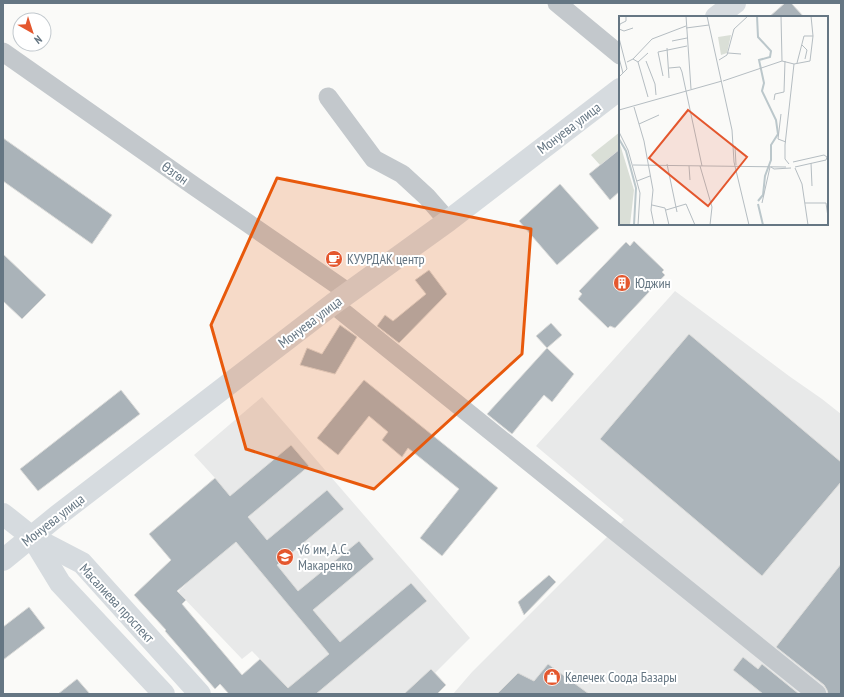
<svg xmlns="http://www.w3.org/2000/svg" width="844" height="697" viewBox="0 0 844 697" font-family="'PT Sans Narrow',sans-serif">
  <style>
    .built { fill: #e8e9e9 }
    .green { fill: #dadfd7 }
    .building { fill: #aab3b9; stroke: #dcdcda; fill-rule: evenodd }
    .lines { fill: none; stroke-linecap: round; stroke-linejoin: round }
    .minor { stroke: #c3c8cc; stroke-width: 19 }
    .major { stroke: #d6dbdf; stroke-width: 22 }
    .marked { fill: #e8590c; fill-opacity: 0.2; stroke: #e8590c; stroke-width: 3; stroke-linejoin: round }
    .labels { text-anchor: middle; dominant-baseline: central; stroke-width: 4; stroke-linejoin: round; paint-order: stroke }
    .street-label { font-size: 14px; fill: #657683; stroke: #fff }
    .poi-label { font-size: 14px; fill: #657683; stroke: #fff; text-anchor: start }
    .inset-river { fill: none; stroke: #bbc7cb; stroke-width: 2 }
    .inset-road { fill: none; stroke: #b5bdc2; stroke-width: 1 }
    .view { fill: #e4572e; fill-opacity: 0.15; stroke: #e4572e; stroke-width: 2 }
    .inset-edge { fill: none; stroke: #657683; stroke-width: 2 }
  </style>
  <rect width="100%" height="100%" fill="#fafaf8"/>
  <g class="built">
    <path d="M 675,291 L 789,376 L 822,399 L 841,414 L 841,694 L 453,694 L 472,672 L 624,520 L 536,446 Z"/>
    <path d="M 262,397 L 470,638 L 414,694 L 293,694 L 252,651 L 242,659 L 178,592 L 189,581 L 149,534 L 215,478 L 194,455 Z"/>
  </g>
  <path class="green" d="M 620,132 L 620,149 L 600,165 L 591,155 Z"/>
  <g class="building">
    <path d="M 785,3 L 791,3 L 804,17 L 769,17 Z"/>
    <path d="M 3,138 L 112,215 L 92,244 L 3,181 Z"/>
    <path d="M 620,149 L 620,191 L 610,200 L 589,174 Z"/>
    <path d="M 560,184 L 599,228 L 557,265 L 519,221 Z"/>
    <path d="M 634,241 L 664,270 L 662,272 L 665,275 L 615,328 L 610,326 L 608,328 L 578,299 L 582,294 L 579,291 L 626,242 L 630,246 Z"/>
    <path d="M 3,254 L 46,295 L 22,319 L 3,301 Z"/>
    <path d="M 429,270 L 447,294 L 399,343 L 377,326 L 385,315 L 393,321 L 426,294 L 415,280 Z"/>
    <path d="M 551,323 L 562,335 L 547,348 L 536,336 Z"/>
    <path d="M 340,325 L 357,337 L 335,374 L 300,365 L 307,348 L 322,354 Z"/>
    <path d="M 689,334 L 841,462 L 841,482 L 762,576 L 600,439 Z"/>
    <path d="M 547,348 L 574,374 L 552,402 L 544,395 L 512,434 L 487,414 Z"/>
    <path d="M 364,380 L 498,488 L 442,556 L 420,538 L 459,489 L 408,448 L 402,457 L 382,440 L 388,432 L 369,416 L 338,455 L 317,438 Z"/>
    <path d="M 121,390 L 140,414 L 38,491 L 20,469 Z"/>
    <path d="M 291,445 L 309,466 L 248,517 L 267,540 L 327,490 L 344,509 L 277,565 L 298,591 L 359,541 L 374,559 L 313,610 L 340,642 L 411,583 L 427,601 L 316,694 L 229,694 L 220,684 L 215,689 L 165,631 L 166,630 L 134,595 L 171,560 L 149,534 L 215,478 L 230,496 ZM 236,542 L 329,654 L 288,688 L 260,659 L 242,675 L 182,604 L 186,600 L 177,591 Z"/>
    <path d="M 841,564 L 841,694 L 828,694 L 827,690 L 824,685 L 776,647 Z"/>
    <path d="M 549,575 L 556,582 L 524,615 L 518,602 Z"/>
    <path d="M 29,607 L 45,628 L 3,660 L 3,627 Z"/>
    <path d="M 743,657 L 758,669 L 762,664 L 799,694 L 763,694 L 733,670 Z"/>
    <path d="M 548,664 L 589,694 L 497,694 L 518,673 L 534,681 Z"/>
    <path d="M 431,669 L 446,685 L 437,694 L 404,694 Z"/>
    <path d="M 77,679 L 90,694 L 58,694 Z"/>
  </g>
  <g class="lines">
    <g class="minor">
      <path d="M 557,3 L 620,55"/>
      <path d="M 3,52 L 194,186 L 349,293"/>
      <path d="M 328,97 L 374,159 L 402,174 L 427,197 L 448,221"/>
      <path d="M 333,304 L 817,694"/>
    </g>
    <g class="major">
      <path d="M 716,17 L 735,3"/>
      <path d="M 3,514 L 32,537 L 82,563 L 200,694"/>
      <path d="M 32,537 L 60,583 L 164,694"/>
      <path d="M 3,560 L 57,516 L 333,304 L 448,221 L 620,89"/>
    </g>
  </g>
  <path class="marked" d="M 277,178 L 531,229 L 522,354 L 374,489 L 246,449 L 211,325 Z"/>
  <defs>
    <g id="cafe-disc" transform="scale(0.9)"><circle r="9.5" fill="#e4572e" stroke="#fff"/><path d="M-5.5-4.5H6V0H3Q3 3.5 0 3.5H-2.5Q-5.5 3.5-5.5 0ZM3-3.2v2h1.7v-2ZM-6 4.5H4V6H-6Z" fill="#fff"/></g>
    <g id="building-disc" transform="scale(0.9)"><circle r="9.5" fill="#e4572e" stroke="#fff"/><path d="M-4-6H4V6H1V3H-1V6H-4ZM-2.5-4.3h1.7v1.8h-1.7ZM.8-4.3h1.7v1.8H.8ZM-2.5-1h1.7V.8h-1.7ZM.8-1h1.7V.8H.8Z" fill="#fff"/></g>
    <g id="school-disc" transform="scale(0.9)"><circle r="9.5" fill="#e4572e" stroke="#fff"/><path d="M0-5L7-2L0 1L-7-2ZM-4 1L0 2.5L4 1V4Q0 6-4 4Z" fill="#fff"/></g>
    <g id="shop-disc" transform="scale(0.9)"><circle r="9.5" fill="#e4572e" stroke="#fff"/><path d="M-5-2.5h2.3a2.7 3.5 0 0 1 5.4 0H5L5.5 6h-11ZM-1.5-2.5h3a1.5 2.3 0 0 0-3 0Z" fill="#fff"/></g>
  </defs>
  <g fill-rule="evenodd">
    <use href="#cafe-disc" x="334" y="259"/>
    <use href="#building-disc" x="622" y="283"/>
    <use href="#school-disc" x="285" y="557"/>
    <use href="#shop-disc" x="552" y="677"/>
  </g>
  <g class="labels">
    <g class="street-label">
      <text transform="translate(569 128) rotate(-37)">Монуева улица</text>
      <text transform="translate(175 173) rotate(35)">Өзгөн</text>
      <text transform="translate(310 322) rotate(-37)">Монуева улица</text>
      <text transform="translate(53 520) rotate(-38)">Монуева улица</text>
      <text transform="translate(117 603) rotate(47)">Масалиева проспект</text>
    </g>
    <g class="poi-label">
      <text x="347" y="259">КУУРДАК центр</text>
      <text x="635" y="283">Юджин</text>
      <text x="298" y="549">√6 им, А.С.<tspan x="298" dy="16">Макаренко</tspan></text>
      <text x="565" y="677">Келечек Соода Базары</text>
    </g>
  </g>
  <g transform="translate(619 16)">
    <rect width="209" height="209" fill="#fafaf8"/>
    <path d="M 112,19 L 108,37 L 102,39 L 99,21 ZM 0,125 L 15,174 L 11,209 L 0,209 Z" fill="#dadfd7"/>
    <path class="inset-river" d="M 138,0 L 139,21 L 152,35 L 151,41 L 140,44 L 145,67 L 143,75 L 157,104 L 159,118 L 152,129 L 152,144 L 146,160 L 144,179 L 139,185M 0,123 L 7,135 L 17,172 L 15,209M 139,188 L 144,209"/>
    <path class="inset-road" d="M 67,0 L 72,73M 88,0 L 113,114 L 115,146 L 130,209M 162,0 L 163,45M 67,12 L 90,9M 0,13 L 1,8 L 7,5 L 7,0M 0,13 L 5,15 L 14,12M 0,22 L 8,53 L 0,61M 53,25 L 68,22M 183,29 L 188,34 L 186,43M 48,32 L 50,62M 109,37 L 122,38M 0,42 L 4,57M 14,43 L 19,46 L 29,81M 100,44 L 108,39 L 115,13 L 129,0M 27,45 L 36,68 L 37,79M 163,45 L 175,48 L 166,129 L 166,143 L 170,148M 8,46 L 14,43 L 33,23 L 67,10M 19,46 L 29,37M 178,47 L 185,20 L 194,20M 175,48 L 191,45 L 194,20 L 192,0M 50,52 L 61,51 L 63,56 L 83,150M 44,60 L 39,36 L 68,30M 104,65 L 163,45M 155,84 L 156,78 L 165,76 L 166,45M 15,91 L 25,125 L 34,174 L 32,194 L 35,209M 0,94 L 103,65M 162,98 L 159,123 L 167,126M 20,108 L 40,99M 0,116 L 9,134 L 21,177 L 19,209M 116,130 L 117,149M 174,146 L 205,139 L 208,141M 192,147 L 193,170M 48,148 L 58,196M 14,149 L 167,151M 70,150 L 71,164M 81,150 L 93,191 L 91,209M 152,151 L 155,153 L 172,152M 176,151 L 207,144 L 208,141M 176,152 L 183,168 L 189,209M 18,165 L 31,160M 143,187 L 151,151M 186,187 L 207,187 L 209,201M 33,189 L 46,192 L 50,209M 47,194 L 67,188 L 76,209"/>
    <path class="view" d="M 69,94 L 128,141 L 89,190 L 30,142 Z"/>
    <rect width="209" height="209" class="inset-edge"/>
  </g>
  <rect width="844" height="697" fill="none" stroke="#657683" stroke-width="8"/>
  <g transform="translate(32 32) rotate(141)"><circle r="19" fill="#ffffff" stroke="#c1c8cd"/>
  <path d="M0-3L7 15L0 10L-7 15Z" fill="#e4572e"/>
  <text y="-6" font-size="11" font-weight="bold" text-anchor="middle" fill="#657683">N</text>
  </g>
</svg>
